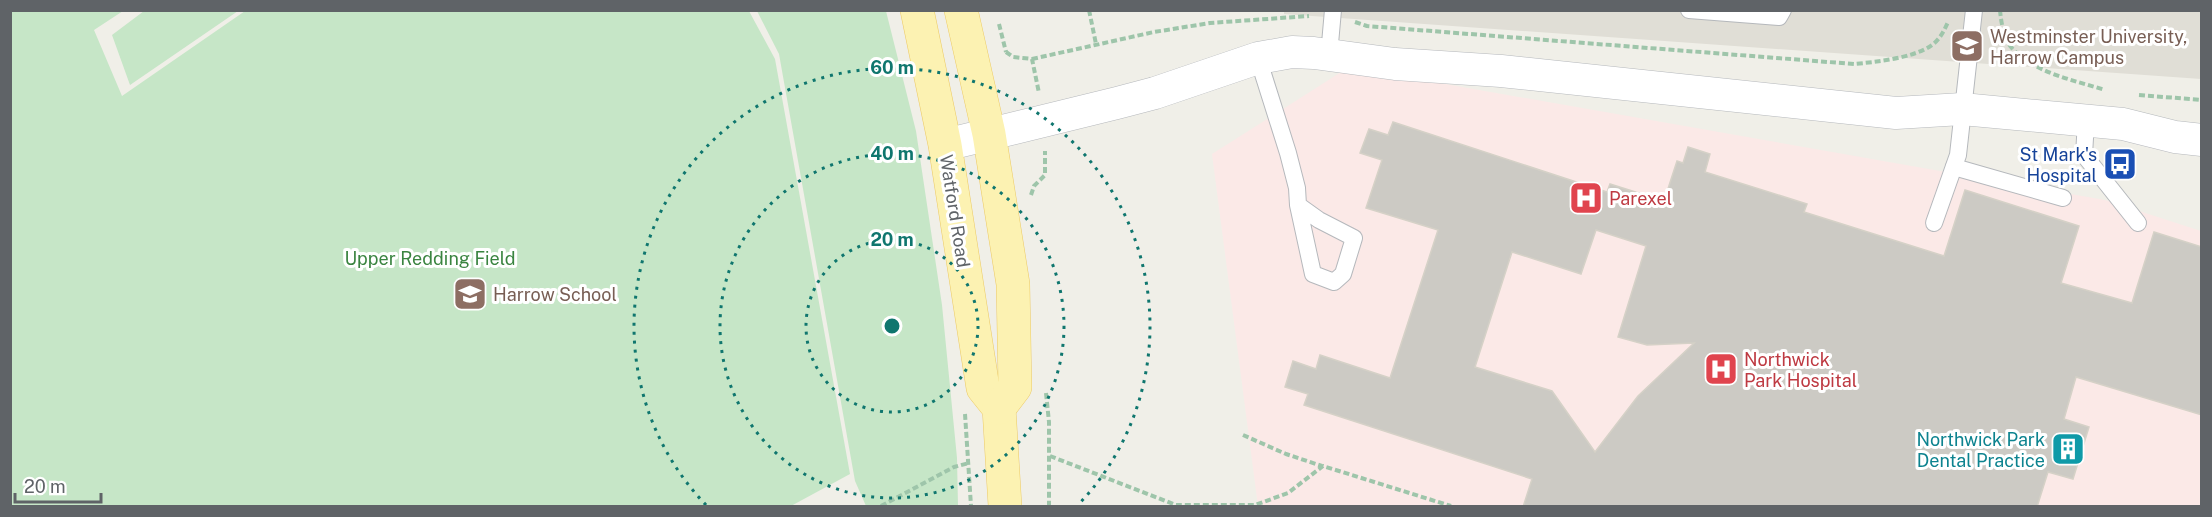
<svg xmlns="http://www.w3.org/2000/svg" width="2212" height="517" viewBox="0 0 2212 517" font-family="'Public Sans',sans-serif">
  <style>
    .education { fill: #e0ded6 }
    .medical { fill: #fbe9e7 }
    .green { fill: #c6e6c7 }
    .building { fill: #cccac4; stroke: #d5d1c7; stroke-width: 1.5; fill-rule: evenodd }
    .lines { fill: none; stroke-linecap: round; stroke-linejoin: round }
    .lane-casing { stroke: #b5b8bc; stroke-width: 18 }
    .street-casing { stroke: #b5b8bc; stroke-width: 33 }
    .primary-casing { stroke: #ecca66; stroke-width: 34 }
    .path { stroke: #9ec5aa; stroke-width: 4; stroke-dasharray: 6 3; stroke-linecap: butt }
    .lane { stroke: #fff; stroke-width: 16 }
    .street { stroke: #fff; stroke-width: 32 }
    .primary { stroke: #fcf2b2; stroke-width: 33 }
    .ring { fill: none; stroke: #0f766e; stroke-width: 3; stroke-dasharray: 3 6 }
    .labels { text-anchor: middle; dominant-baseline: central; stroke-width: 6; stroke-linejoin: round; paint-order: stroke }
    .education-label { font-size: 18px; fill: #785e54; stroke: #fff; text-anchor: start }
    .transit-label { font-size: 18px; fill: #164399; stroke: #fff; text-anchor: end }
    .health-label { font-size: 18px; fill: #be3a42; stroke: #fff; text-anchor: start }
    .street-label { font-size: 18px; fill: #5f6367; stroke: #fff }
    .park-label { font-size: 18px; fill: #3a8440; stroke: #fff }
    .culture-label { font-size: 18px; fill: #0d838f; stroke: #fff; text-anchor: end }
    .centre { fill: #0f766e; stroke: #fff; stroke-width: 3 }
    .ring-label { font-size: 18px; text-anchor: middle; font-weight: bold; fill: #0f766e; stroke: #fff; stroke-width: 6; stroke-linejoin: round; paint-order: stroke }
  </style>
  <rect width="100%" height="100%" fill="#f0efe8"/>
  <path class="education" d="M 1284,11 L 2201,11 L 2201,79 L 1284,14 Z"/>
  <path class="medical" d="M 1349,67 L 2105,200 L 2201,231 L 2201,506 L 1258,506 L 1212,154 Z"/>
  <g class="green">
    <path d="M 10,11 L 123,11 L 94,30 L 122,96 L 245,11 L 749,11 L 775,59 L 850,474 L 791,506 L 11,506 Z"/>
    <path d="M 144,11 L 144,10 L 238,11 L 130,85 L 112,35 Z"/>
    <path d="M 757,11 L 886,11 L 916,131 L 942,305 L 957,458 L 958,506 L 866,506 L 855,481 L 779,54 Z"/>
  </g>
  <path class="building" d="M 1393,122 L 1607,192 L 1610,184 L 1664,201 L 1677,161 L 1683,163 L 1688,147 L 1710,154 L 1705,172 L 1807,204 L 1804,212 L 1944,256 L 1965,190 L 2079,226 L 2061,283 L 2132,303 L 2154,232 L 2202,247 L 2202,415 L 2076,377 L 2064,419 L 2089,427 L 2073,479 L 2048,472 L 2037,507 L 1523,507 L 1532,479 L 1304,405 L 1308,394 L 1285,387 L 1293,361 L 1316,369 L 1320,355 L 1390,378 L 1438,230 L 1366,208 L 1382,160 L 1360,153 L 1369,129 L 1388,135 ZM 1596,230 L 1646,246 L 1618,337 L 1647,345 L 1694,343 L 1638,396 L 1595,452 L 1552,391 L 1475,367 L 1512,252 L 1581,274 Z"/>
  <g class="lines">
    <g class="lane-casing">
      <g id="lane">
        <path d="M 1689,10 L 1779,17 L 1783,10"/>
        <path d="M 1329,55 L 1333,10"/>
        <path d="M 1258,58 L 1288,153 L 1297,188 L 1298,205 L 1313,274 L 1334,282 L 1343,274 L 1354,238 L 1319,220 L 1298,205"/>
        <path d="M 2086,121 L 2084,155 L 2138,223"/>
        <path d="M 1954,167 L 2063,198"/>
        <path d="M 1934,223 L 1958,155 L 1974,10"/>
      </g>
    </g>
    <g class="street-casing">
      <path id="street" d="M 945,145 L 1117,103 L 1155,93 L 1258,58 L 1292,52 L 1314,53 L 1395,64 L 1501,71 L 1896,113 L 1962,109 L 2123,124 L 2175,137 L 2202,140"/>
    </g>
    <g class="primary-casing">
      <g id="primary">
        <path d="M 917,10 L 945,145 L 983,388 L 999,408 L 1005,506"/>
        <path d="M 961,10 L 989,134 L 1013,284 L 1015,387 L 999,408"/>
      </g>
    </g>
    <g class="path">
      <path d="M 1089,10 L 1096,44"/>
      <path d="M 2000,10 C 2001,21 2003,33 2008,43 C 2028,72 2074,80 2105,90"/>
      <path d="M 1355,22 L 1367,26 L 1854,64 C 1876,62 1914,58 1932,45 C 1940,39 1944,31 1948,22"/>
      <path d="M 999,24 L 1006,52"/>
      <path d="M 1006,52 L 1013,57 L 1032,59 L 1039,93"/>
      <path d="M 1032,59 L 1154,32 L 1210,23 L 1309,16"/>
      <path d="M 2139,95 L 2202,100"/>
      <path d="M 1031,195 L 1034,186 L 1045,175 L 1045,151"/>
      <path d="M 1046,393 L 1049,422 L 1049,506"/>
      <path d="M 965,414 L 971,506"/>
      <path d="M 1243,435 L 1286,454 L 1322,466"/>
      <path d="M 1050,456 L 1176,505 L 1255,505 L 1288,493 L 1323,466 L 1451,506"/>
      <path d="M 881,506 L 954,467 L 969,463"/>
    </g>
    <use href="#lane" class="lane"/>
    <use href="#street" class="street"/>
    <use href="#primary" class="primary"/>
  </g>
  <g class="ring">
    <circle cx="892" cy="326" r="86"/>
    <circle cx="892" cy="326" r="172"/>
    <path d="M706 505A258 258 0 1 1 1078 505"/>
  </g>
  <defs>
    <g id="university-square" transform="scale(1.725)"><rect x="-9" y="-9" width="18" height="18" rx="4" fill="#8d6e63" stroke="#fff"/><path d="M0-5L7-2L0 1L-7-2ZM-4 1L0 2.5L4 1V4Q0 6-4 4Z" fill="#fff"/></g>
    <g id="bus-square" transform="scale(1.725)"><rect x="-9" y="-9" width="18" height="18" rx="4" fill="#1a4fb4" stroke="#fff"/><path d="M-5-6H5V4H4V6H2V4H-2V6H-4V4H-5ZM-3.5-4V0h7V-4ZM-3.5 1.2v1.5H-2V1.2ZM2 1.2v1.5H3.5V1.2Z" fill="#fff"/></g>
    <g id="hospital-square" transform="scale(1.725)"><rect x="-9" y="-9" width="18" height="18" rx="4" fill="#e0444e" stroke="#fff"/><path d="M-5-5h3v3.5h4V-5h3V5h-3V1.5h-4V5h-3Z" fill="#fff"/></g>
    <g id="school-square" transform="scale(1.725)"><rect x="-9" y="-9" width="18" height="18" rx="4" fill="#8d6e63" stroke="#fff"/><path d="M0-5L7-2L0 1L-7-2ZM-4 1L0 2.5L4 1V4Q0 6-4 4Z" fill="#fff"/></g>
    <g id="building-square" transform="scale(1.725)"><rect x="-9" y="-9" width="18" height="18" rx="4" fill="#0f9aa8" stroke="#fff"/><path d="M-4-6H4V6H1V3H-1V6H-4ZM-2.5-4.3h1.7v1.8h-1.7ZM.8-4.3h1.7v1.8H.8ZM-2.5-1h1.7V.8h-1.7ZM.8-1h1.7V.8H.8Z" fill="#fff"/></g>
  </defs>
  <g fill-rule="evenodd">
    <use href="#university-square" x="1967" y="46"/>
    <use href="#bus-square" x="2120" y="164"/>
    <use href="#hospital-square" x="1586" y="198"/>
    <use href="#school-square" x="470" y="294"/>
    <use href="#hospital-square" x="1721" y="369"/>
    <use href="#building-square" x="2068" y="449"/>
  </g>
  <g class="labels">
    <g class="education-label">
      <text x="1990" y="36">Westminster University,<tspan x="1990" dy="21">Harrow Campus</tspan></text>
      <text x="493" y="294">Harrow School</text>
    </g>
    <g class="transit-label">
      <text x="2097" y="154">St Mark's<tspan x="2097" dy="21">Hospital</tspan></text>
    </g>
    <g class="health-label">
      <text x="1609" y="198">Parexel</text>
      <text x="1744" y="359">Northwick<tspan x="1744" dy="21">Park Hospital</tspan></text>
    </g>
    <g class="street-label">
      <text transform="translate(955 211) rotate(81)">Watford Road</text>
    </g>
    <g class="park-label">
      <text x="430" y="258">Upper Redding Field</text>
    </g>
    <g class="culture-label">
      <text x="2045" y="439">Northwick Park<tspan x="2045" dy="21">Dental Practice</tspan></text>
    </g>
  </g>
  <circle cx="892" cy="326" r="9" class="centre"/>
  <g class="ring-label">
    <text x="892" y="74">60 m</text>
    <text x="892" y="160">40 m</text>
    <text x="892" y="246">20 m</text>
  </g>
  <rect width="2212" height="517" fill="none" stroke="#5f6367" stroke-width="24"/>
  <path d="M15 493v9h86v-9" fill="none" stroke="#5f6367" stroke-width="3"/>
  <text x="24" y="493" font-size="18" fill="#5f6367" stroke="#ffffff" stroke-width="4.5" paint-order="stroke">20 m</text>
</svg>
